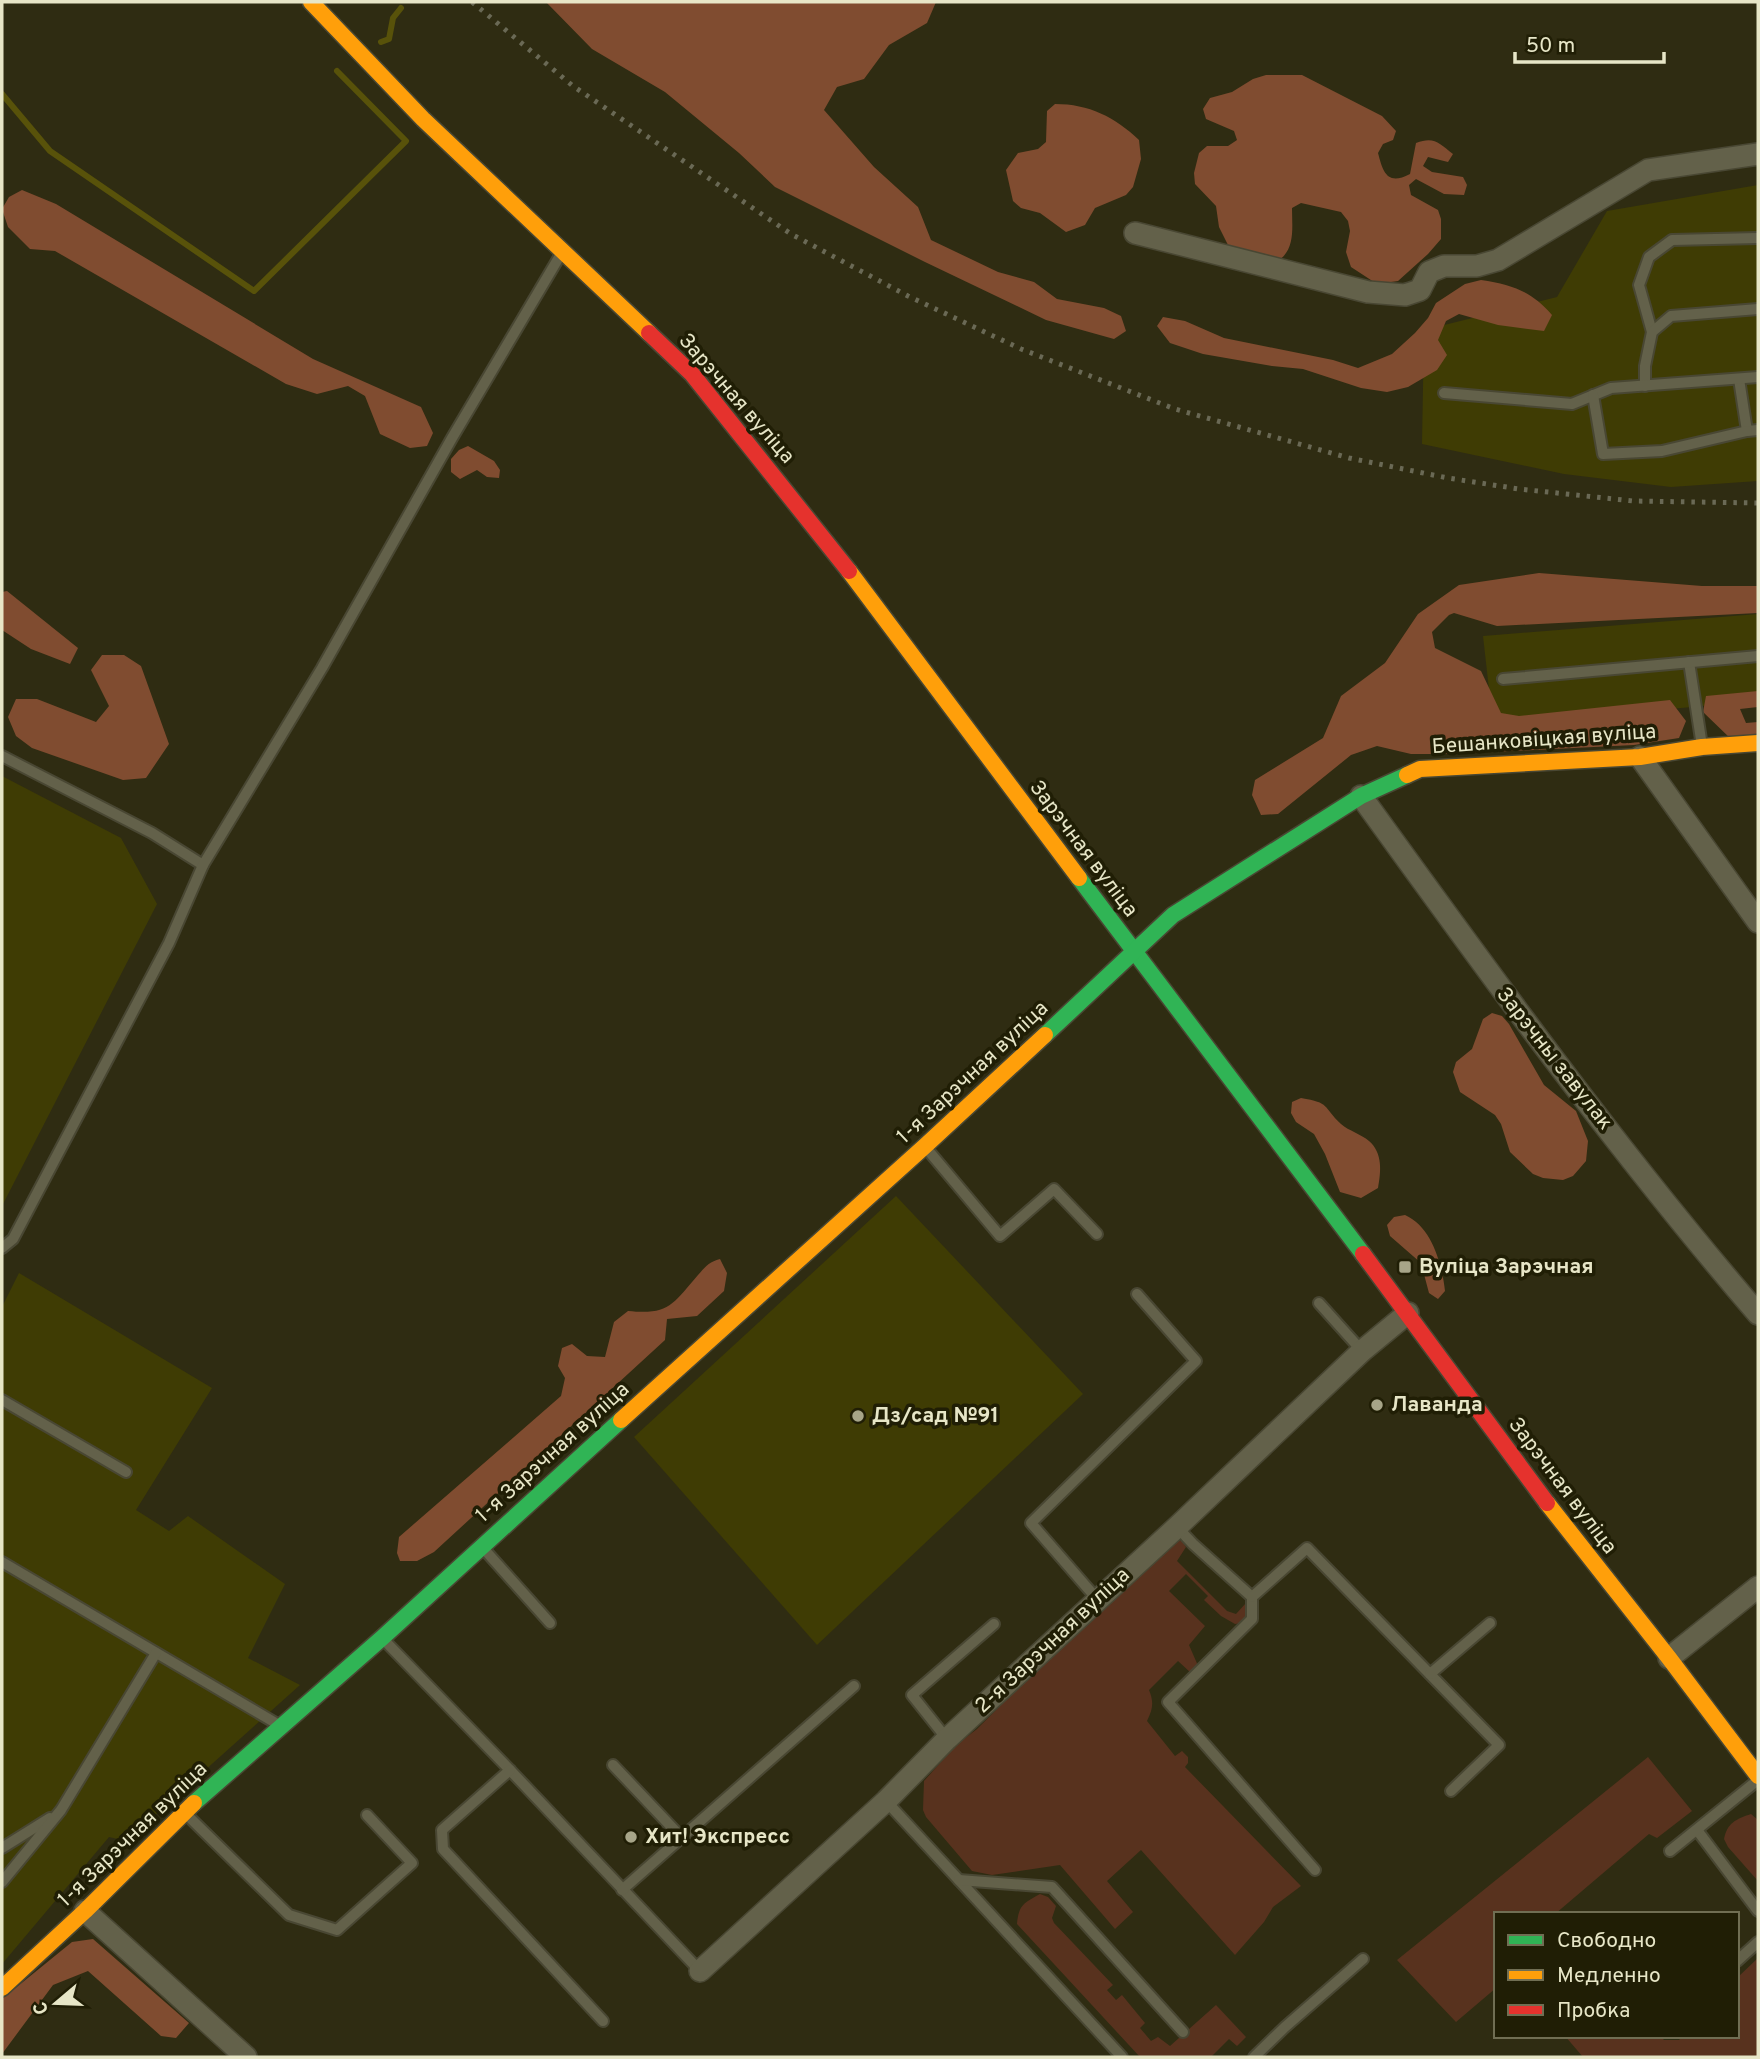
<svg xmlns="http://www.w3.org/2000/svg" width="1760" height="2059" viewBox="0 0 1760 2059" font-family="Overpass,sans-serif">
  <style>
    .built { fill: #3f3c04 }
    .green { fill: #58321e }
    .forest { fill: #804c30 }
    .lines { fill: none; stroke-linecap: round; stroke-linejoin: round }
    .stream { stroke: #58520a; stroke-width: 6 }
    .lane-casing { stroke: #494733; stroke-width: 14 }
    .street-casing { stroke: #494733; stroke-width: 24 }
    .fast-casing { stroke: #494733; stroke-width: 19 }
    .slow-casing { stroke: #494733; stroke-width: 19 }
    .jam-casing { stroke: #494733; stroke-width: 19 }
    .lane { stroke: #63614a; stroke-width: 10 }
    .street { stroke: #63614a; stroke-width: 21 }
    .fast { stroke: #30b455; stroke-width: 16 }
    .slow { stroke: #ff9f0a; stroke-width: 16 }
    .jam { stroke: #e5322d; stroke-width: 16 }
    .rail { stroke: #6a6955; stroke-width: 5; stroke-dasharray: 3.5 7; stroke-linecap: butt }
    .poi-dot { fill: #a7a588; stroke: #201e05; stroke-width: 2.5 }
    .labels { text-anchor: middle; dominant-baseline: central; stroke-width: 7; stroke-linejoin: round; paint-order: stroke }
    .street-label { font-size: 21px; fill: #e7e6c7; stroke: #201e05 }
    .poi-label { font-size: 21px; font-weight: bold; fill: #e7e6c7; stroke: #201e05; text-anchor: start }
  </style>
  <rect width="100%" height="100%" fill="#2f2c12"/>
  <g class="built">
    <path d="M 1758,185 L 1758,481 L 1671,487 L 1564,474 L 1422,444 L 1424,330 L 1557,297 L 1607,211 Z"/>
    <path d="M 1758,614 L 1758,701 L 1493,725 L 1483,636 Z"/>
    <path d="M 2,776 L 121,838 L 157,904 L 2,1206 Z"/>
    <path d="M 896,1196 L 1083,1394 L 817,1645 L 634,1437 Z"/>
    <path d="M 19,1273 L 212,1388 L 136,1510 L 169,1531 L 188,1516 L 285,1584 L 248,1658 L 300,1685 L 126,1841 L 109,1837 L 2,1964 L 2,1305 L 3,1305 Z"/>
  </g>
  <g class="green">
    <path d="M 1176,1539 L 1182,1541 L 1186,1547 L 1177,1561 L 1227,1611 L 1236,1614 L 1246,1603 L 1250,1603 L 1249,1613 L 1242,1623 L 1235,1624 L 1221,1616 L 1204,1600 L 1208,1596 L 1186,1574 L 1169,1591 L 1205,1626 L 1189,1645 L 1199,1668 L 1191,1673 L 1178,1661 L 1149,1690 C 1154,1702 1153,1709 1147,1721 L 1175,1756 L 1182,1751 L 1188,1757 L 1188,1763 L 1185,1767 L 1301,1886 L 1273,1907 L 1264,1922 L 1235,1955 L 1141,1850 L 1107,1881 L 1133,1912 L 1115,1929 L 1060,1865 L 992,1875 L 972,1871 L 926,1817 L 923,1810 L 924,1781 L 956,1745 L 977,1729 L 1082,1624 Z"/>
    <path d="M 1648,1757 L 1692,1811 L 1657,1838 L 1649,1834 L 1555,1914 L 1496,1914 L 1496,1988 L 1456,2022 L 1397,1960 Z"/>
    <path d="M 1751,1814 L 1758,1820 L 1758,1881 L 1728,1847 L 1724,1839 C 1727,1823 1736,1819 1751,1814 Z"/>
    <path d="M 1040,1894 L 1048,1897 L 1056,1906 L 1052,1918 L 1054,1923 L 1113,1985 L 1107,1990 L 1116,2000 L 1122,1995 L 1145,2023 L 1140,2028 L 1151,2041 L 1158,2037 L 1170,2046 L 1216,2005 L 1246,2037 L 1237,2046 L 1229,2039 L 1211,2057 L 1140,2057 L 1017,1924 C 1019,1904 1024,1903 1040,1894 Z"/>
    <path d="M 1758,1958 L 1758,2057 L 1583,2057 L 1565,2036 L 1660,2036 L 1664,2040 L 1679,2040 L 1683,2036 L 1737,2036 L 1737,1978 Z"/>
  </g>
  <g class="forest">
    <path d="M 546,2 L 936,2 L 927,23 L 889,45 L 864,79 L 837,87 L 824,110 L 874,167 L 918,207 L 931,240 L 998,272 L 1034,282 L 1057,299 L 1104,308 L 1121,316 L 1126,331 L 1114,339 L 1046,320 L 925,262 L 775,187 L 739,153 L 665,92 L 592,49 Z"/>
    <path d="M 1266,75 L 1302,75 L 1382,116 L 1396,131 L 1393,140 L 1383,144 L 1378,153 C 1383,172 1387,186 1410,174 L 1416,143 C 1434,136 1439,143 1453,154 L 1448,162 L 1428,157 L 1423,166 L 1432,172 L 1463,177 L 1467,185 L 1464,195 L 1444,194 L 1416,179 L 1409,185 L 1411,195 L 1438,210 L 1441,219 L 1441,239 L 1428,254 L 1398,281 L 1377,284 L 1351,267 L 1346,252 L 1350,231 L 1348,221 L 1341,212 L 1301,203 L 1292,208 C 1292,228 1296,251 1276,262 L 1246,255 L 1228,245 L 1219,227 L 1216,206 L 1195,184 L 1194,173 L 1199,153 L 1207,146 L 1228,146 L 1237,140 L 1234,131 L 1206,119 L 1203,109 L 1210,98 L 1232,92 L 1253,79 Z"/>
    <path d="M 1055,104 C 1089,104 1115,117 1139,140 L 1141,159 L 1133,187 L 1126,195 L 1095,208 L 1085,225 L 1066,232 L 1040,213 L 1021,208 L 1013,201 L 1006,170 L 1018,153 L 1038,149 L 1046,142 L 1047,111 Z"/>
    <path d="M 22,190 L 56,204 L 313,359 L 421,407 L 433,433 L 427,446 L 410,448 L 380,434 L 365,396 L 348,386 L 317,394 L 286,384 L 55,251 L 30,249 L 8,227 L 2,209 L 9,197 Z"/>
    <path d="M 1481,280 C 1513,285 1531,291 1552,315 L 1544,331 L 1498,325 L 1459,314 L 1446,321 L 1438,340 L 1447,355 L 1437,370 L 1408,387 L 1387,392 L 1361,388 L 1303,369 L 1272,366 L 1203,354 L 1170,343 L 1157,326 L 1163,317 L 1185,321 L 1224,338 L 1333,360 L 1358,368 L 1392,354 L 1415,333 L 1428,318 L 1436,303 L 1465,284 Z"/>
    <path d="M 468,446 L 494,461 L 500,470 L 499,478 L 487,477 L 477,470 L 460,479 L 451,472 L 451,459 L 459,450 Z"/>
    <path d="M 1539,573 L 1702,586 L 1758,586 L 1758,613 L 1497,626 L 1454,613 L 1449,615 L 1432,632 L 1435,648 L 1481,671 L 1501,713 L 1519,716 L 1670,700 L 1686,721 L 1679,738 L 1634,745 L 1453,754 L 1411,754 L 1377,746 L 1351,755 L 1278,814 L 1261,815 L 1252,795 L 1255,780 L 1323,738 L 1341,696 L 1385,663 L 1418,614 L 1459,585 Z"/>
    <path d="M 7,591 L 78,648 L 70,664 L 31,649 L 2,630 L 2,592 Z"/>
    <path d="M 102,655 L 124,655 L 141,666 L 169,744 L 146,778 L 123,780 L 32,748 L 16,736 L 8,717 L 16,699 L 37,699 L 96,722 L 109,706 L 91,670 Z"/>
    <path d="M 1758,691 L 1758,707 L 1740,709 L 1746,723 L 1758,722 L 1758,742 L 1731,739 L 1703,712 L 1706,696 Z"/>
    <path d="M 1492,1013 L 1502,1016 L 1509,1024 L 1544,1085 L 1576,1111 L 1588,1141 L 1586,1161 L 1573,1176 L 1563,1180 L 1543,1178 L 1533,1174 L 1510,1152 L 1501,1124 L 1495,1115 L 1460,1092 L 1453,1072 L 1456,1062 L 1472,1049 L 1483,1019 Z"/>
    <path d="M 1301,1098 C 1331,1103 1322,1106 1341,1124 C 1349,1131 1361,1134 1369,1141 C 1383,1153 1381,1172 1378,1188 L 1361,1198 L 1340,1192 L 1325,1154 L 1314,1134 L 1296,1122 L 1291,1113 L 1292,1102 Z"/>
    <path d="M 1405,1215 C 1432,1227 1442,1264 1445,1291 L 1438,1299 L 1429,1293 L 1421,1263 L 1390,1236 L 1387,1225 L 1394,1217 Z"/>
    <path d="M 720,1259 L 727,1273 L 724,1291 L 697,1316 L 667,1319 L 665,1340 L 434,1552 L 417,1561 L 400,1561 L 397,1553 L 399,1537 L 561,1396 L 565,1378 L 558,1366 L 562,1348 L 572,1344 L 587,1356 L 605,1357 L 614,1322 L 628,1311 C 669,1315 672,1305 698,1275 C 705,1267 709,1262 720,1259 Z"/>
    <path d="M 93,1939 L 189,2023 L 176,2038 L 161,2036 L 88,1971 L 53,1985 L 2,2054 L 2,1999 L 72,1942 Z"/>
  </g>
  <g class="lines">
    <g class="stream">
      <path d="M 381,42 L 389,39 L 393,18 L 401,8"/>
      <path d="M 2,94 L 50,151 L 254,291 L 406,141 L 337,71"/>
    </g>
    <g class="lane-casing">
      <g id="lane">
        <path d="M 1652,332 L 1639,285 L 1649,257 L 1672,240 L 1758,238"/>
        <path d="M 1739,379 L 1747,431 L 1758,430"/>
        <path d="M 1645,386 L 1645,366 L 1652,332 L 1671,316 L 1758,309"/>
        <path d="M 1444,393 L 1572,404 L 1611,388 L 1758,377"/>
        <path d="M 1593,395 L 1603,454 L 1662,451 L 1747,431"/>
        <path d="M 1689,662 L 1702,746"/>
        <path d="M 1503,679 L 1758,656"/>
        <path d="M 2,756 L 152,833 L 203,865"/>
        <path d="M 927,1149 L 1000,1236 L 1054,1189 L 1097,1234"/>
        <path d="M 2,1248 L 13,1239 L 169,943 L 203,865 L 322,668 L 452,438 L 561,254"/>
        <path d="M 1319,1303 L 1362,1351"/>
        <path d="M 2,1400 L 126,1472"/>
        <path d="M 1177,1527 L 1193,1544 L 1252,1597 L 1252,1619 L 1168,1702 L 1315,1870"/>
        <path d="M 483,1548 L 550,1623"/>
        <path d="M 2,1562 L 279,1725"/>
        <path d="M 1252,1597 L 1307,1548 L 1499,1745 L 1451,1791"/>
        <path d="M 1097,1599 L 1031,1523 L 1196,1361 L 1137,1294"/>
        <path d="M 384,1640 L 510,1770 L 700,1971"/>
        <path d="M 1430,1674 L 1490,1623"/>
        <path d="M 947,1739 L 912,1695 L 994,1624"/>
        <path d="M 613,1765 L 682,1838"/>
        <path d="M 510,1770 L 442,1830 L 443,1849 L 603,2021"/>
        <path d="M 886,1801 L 1122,2057"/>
        <path d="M 186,1814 L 289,1915 L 337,1930 L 412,1863 L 367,1815"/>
        <path d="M 1697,1830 L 1758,1911"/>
        <path d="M 2,1848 L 50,1818"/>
        <path d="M 1670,1851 L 1758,1780"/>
        <path d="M 959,1880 L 1052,1887 L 1183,2032"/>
        <path d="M 2,1882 L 61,1810 L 156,1653"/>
        <path d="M 622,1890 L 854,1686"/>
        <path d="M 1737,1961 L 1758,1942"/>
        <path d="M 1254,2057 L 1285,2027 L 1363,1959"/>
      </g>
    </g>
    <g class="street-casing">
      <g id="street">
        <path d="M 1135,233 L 1368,292 L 1405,295 L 1420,290 L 1429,272 L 1444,266 L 1477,266 L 1498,260 L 1648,170 L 1758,154"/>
        <path d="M 1640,757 L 1758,922"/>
        <path d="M 1361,796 C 1488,972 1616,1149 1758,1314"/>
        <path d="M 1669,1658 L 1758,1587"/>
        <path d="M 85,1911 L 246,2057"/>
        <path d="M 700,1971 L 886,1801 L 947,1739 L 1177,1527 L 1362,1351 L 1408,1313"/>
      </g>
    </g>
    <g class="fast-casing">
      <g id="fast">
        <path d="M 1079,878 L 1363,1254"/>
        <path d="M 1045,1035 L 1173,915 L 1361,796 L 1407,775"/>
        <path d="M 194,1803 L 382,1638 L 621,1420"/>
      </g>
    </g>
    <g class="slow-casing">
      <g id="slow">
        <path d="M 311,2 L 423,119 L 649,333"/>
        <path d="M 849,571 L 1079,878"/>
        <path d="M 1407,775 L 1420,769 L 1640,757 L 1702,747 L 1758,743"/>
        <path d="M 621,1420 L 925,1146 L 1045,1035"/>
        <path d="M 1547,1503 L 1669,1658 L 1758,1776"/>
        <path d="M 2,1988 L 85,1911 L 194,1803"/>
      </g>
    </g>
    <g class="jam-casing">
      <g id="jam">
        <path d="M 649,333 L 692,374 L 849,571"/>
        <path d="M 1363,1254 L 1547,1503"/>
      </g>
    </g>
    <use href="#lane" class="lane"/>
    <use href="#street" class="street"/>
    <use href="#fast" class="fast"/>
    <use href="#slow" class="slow"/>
    <use href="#jam" class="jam"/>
    <path class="rail" d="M 472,2 L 573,86 L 791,234 L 908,296 L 1021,349 L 1175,409 L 1349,458 L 1448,478 L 1519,489 L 1633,501 L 1758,503"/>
  </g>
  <g class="poi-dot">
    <rect x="1398" y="1260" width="14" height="14" rx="3.5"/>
    <circle cx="1377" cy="1405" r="7"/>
    <circle cx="858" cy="1416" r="7"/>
    <circle cx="631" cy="1837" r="7"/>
  </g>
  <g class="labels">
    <g class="street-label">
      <text transform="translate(736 399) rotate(49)">Зарэчная вуліца</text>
      <text transform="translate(1544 740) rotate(-4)">Бешанковіцкая вуліца</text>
      <text transform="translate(1083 849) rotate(53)">Зарэчная вуліца</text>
      <text transform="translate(1554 1059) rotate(52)">Зарэчны завулак</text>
      <text transform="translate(973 1073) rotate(-43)">1-я Зарэчная вуліца</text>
      <text transform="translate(553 1453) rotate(-42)">1-я Зарэчная вуліца</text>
      <text transform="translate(1562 1486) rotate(53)">Зарэчная вуліца</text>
      <text transform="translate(1053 1641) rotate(-43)">2-я Зарэчная вуліца</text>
      <text transform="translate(133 1835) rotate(-44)">1-я Зарэчная вуліца</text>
    </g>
    <g class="poi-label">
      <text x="1419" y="1267">Вуліца Зарэчная</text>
      <text x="1391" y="1405">Лаванда</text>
      <text x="872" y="1416">Дз/сад №91</text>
      <text x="645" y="1837">Хит! Экспресс</text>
    </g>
  </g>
  <rect width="1760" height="2059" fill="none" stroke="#e7e6c7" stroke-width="7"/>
  <rect x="1494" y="1912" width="245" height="126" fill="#201e05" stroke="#706e53" stroke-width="2"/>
  <rect x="1508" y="1935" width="35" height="10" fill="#30b455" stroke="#706e53" stroke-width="2"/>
  <text x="1557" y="1947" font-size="21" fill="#e7e6c7">Свободно</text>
  <rect x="1508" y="1970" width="35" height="10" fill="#ff9f0a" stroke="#706e53" stroke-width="2"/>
  <text x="1557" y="1982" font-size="21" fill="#e7e6c7">Медленно</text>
  <rect x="1508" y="2005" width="35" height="10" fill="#e5322d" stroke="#706e53" stroke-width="2"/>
  <text x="1557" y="2017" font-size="21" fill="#e7e6c7">Пробка</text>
  <g transform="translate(56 2003) rotate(251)" stroke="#201e05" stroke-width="5" paint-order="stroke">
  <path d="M0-5L12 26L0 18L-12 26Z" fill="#e7e6c7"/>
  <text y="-10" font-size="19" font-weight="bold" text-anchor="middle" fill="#e7e6c7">С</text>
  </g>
  <path d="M1515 52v10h149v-10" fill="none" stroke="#e7e6c7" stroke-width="3.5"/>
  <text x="1526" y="52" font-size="21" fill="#e7e6c7" stroke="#201e05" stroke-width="5" paint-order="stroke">50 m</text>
</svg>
